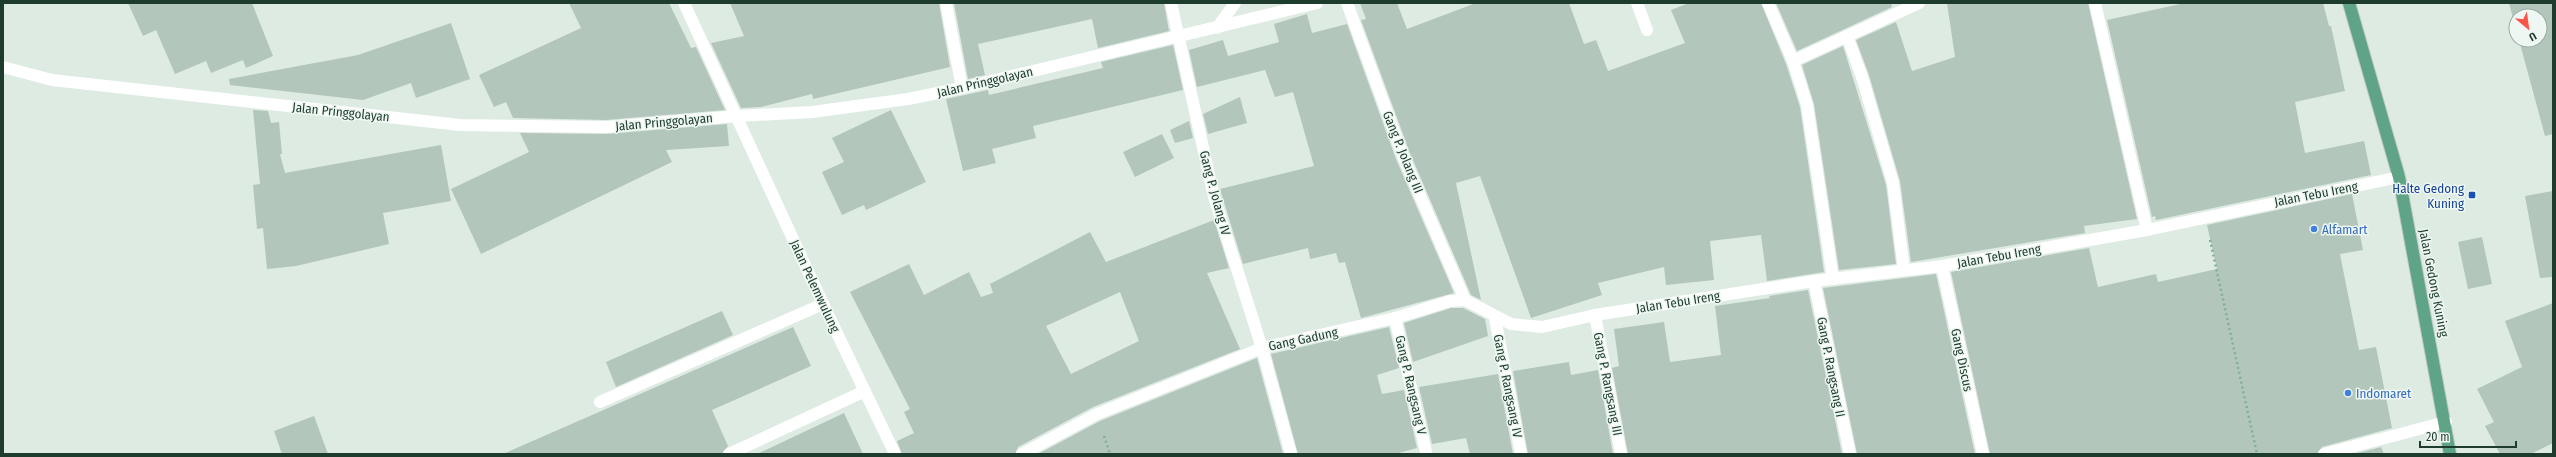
<svg xmlns="http://www.w3.org/2000/svg" width="2556" height="457" viewBox="0 0 2556 457" font-family="'Fira Sans Condensed',sans-serif">
  <style>
    .building { fill: #b3c6bb; fill-rule: evenodd }
    .lines { fill: none; stroke-linecap: round; stroke-linejoin: round }
    .primary-casing { stroke: #c0c8c4; stroke-width: 14 }
    .path { stroke: #7cb197; stroke-width: 2.5; stroke-dasharray: 2 3; stroke-linecap: butt }
    .lane { stroke: #fff; stroke-width: 12 }
    .street { stroke: #fff; stroke-width: 12 }
    .primary { stroke: #5fa486; stroke-width: 12 }
    .transit-dot { fill: #1a4fb4; stroke: #eef7f1; stroke-width: 1.5 }
    .shop-dot { fill: #3f7fe0; stroke: #eef7f1; stroke-width: 1.5 }
    .labels { text-anchor: middle; dominant-baseline: central; stroke-width: 3; stroke-linejoin: round; paint-order: stroke }
    .street-label { font-size: 13px; fill: #1e3c2e; stroke: #eef7f1 }
    .transit-label { font-size: 13px; fill: #164399; stroke: #eef7f1; text-anchor: end }
    .shop-label { font-size: 13px; fill: #366cbe; stroke: #eef7f1; text-anchor: start }
  </style>
  <rect width="100%" height="100%" fill="#deebe3"/>
  <g class="building">
    <path d="M 128,3 L 252,3 L 273,56 L 246,68 L 243,60 L 211,73 L 206,61 L 175,74 L 156,30 L 143,36 Z"/>
    <path d="M 569,3 L 669,3 L 691,48 L 696,47 L 725,110 L 606,120 L 513,118 L 506,102 L 494,107 L 479,75 L 581,28 Z"/>
    <path d="M 730,3 L 939,3 L 950,67 L 813,99 L 812,94 L 761,107 L 741,108 L 711,43 L 744,36 Z"/>
    <path d="M 954,3 L 1164,3 L 1169,31 L 1098,48 L 1092,19 L 978,44 L 985,75 L 968,79 Z"/>
    <path d="M 1360,3 L 1397,3 L 1407,29 L 1476,3 L 1569,3 L 1584,44 L 1596,40 L 1608,71 L 1685,43 L 1671,10 L 1689,3 L 1761,3 L 1786,64 L 1800,107 L 1824,272 L 1767,281 L 1761,235 L 1710,241 L 1714,280 L 1666,285 L 1664,267 L 1598,283 L 1602,295 L 1531,318 L 1480,176 L 1456,183 L 1481,300 L 1471,295 L 1410,153 L 1361,20 L 1366,19 Z"/>
    <path d="M 1776,3 L 1891,3 L 1892,7 L 1797,51 Z"/>
    <path d="M 1947,3 L 2088,3 L 2137,219 L 2084,226 L 2085,233 L 1911,262 L 1900,181 L 1869,75 L 1856,40 L 1896,22 L 1912,71 L 1955,57 Z"/>
    <path d="M 2185,3 L 2323,3 L 2329,26 L 2331,26 L 2345,91 L 2295,102 L 2305,153 L 2364,141 L 2371,175 L 2156,220 L 2155,216 L 2152,217 L 2107,20 Z"/>
    <path d="M 2509,3 L 2553,3 L 2553,134 L 2545,136 L 2519,40 L 2540,40 L 2540,16 L 2516,16 L 2516,29 Z"/>
    <path d="M 1307,14 L 1312,33 L 1347,24 L 1396,159 L 1454,293 L 1361,318 L 1345,262 L 1339,263 L 1336,253 L 1310,259 L 1308,248 L 1243,264 L 1220,189 L 1314,166 L 1293,92 L 1275,97 L 1265,70 L 1197,87 L 1189,50 L 1223,40 L 1228,56 L 1279,42 L 1274,24 Z"/>
    <path d="M 451,23 L 470,79 L 416,98 L 411,83 L 363,100 L 230,85 L 229,79 L 358,55 Z"/>
    <path d="M 1173,45 L 1183,90 L 1033,126 L 1036,138 L 992,149 L 996,163 L 963,171 L 946,99 L 988,90 L 989,95 L 1103,68 L 1101,62 Z"/>
    <path d="M 1843,46 L 1886,185 L 1896,264 L 1839,270 L 1814,104 L 1802,65 Z"/>
    <path d="M 1240,97 L 1247,123 L 1208,134 L 1203,114 Z"/>
    <path d="M 253,110 L 268,111 L 271,123 L 279,122 L 282,154 L 280,154 L 285,173 L 441,145 L 451,201 L 383,213 L 389,244 L 296,266 L 267,269 L 263,228 L 257,229 L 253,185 L 260,184 Z"/>
    <path d="M 891,110 L 926,182 L 866,210 L 864,205 L 842,215 L 822,172 L 844,162 L 832,138 Z"/>
    <path d="M 1189,121 L 1193,138 L 1175,143 L 1170,130 Z"/>
    <path d="M 727,124 L 729,146 L 666,150 L 672,162 L 481,254 L 451,189 L 529,152 L 520,133 L 607,134 Z"/>
    <path d="M 1162,134 L 1174,158 L 1135,177 L 1123,152 Z"/>
    <path d="M 2553,191 L 2553,277 L 2540,278 L 2525,196 Z"/>
    <path d="M 2352,194 L 2363,250 L 2340,254 L 2359,350 L 2376,347 L 2392,428 L 2322,447 L 2317,454 L 1990,454 L 1951,272 L 2089,248 L 2098,287 L 2156,274 L 2158,282 L 2217,269 L 2207,225 Z"/>
    <path d="M 1214,220 L 1229,268 L 1207,273 L 1240,349 L 1093,407 L 1018,447 L 1015,454 L 902,454 L 897,441 L 914,433 L 904,412 L 910,409 L 850,292 L 909,264 L 924,295 L 969,272 L 981,297 L 993,293 L 990,284 L 1090,232 L 1106,262 ZM 1120,292 L 1139,341 L 1071,374 L 1046,326 Z"/>
    <path d="M 2482,237 L 2492,284 L 2468,289 L 2458,242 Z"/>
    <path d="M 1936,274 L 1975,454 L 1857,454 L 1823,288 Z"/>
    <path d="M 1808,290 L 1842,454 L 1628,454 L 1612,368 L 1619,366 L 1614,329 L 1664,322 L 1670,362 L 1721,355 L 1715,306 L 1770,298 L 1769,296 Z"/>
    <path d="M 2553,303 L 2553,443 L 2531,454 L 2500,454 L 2485,426 L 2494,422 L 2477,389 L 2522,367 L 2505,321 Z"/>
    <path d="M 1451,308 L 1463,308 L 1485,319 L 1488,336 L 1413,362 L 1404,323 Z"/>
    <path d="M 722,311 L 733,335 L 616,387 L 606,362 Z"/>
    <path d="M 793,327 L 811,366 L 712,410 L 728,446 L 722,454 L 503,454 Z"/>
    <path d="M 1389,327 L 1399,368 L 1377,375 L 1382,394 L 1404,390 L 1417,448 L 1395,454 L 1298,454 L 1271,354 Z"/>
    <path d="M 1257,358 L 1283,454 L 1038,454 L 1100,421 Z"/>
    <path d="M 1569,362 L 1571,375 L 1598,370 L 1613,454 L 1528,454 L 1513,371 Z"/>
    <path d="M 1498,374 L 1513,454 L 1470,454 L 1466,438 L 1432,444 L 1419,387 Z"/>
    <path d="M 844,413 L 863,454 L 757,454 Z"/>
    <path d="M 314,416 L 328,454 L 282,454 L 274,431 Z"/>
    <path d="M 2381,447 L 2384,454 L 2354,454 Z"/>
  </g>
  <g class="lines">
    <g class="primary-casing">
      <path id="primary" d="M 2349,3 L 2399,177 L 2450,454"/>
    </g>
    <g class="path">
      <path d="M 2210,240 L 2257,454"/>
      <path d="M 1104,436 L 1110,454"/>
    </g>
    <path class="lane" d="M 1847,36 L 1862,77 L 1893,183 L 1904,270"/>
    <g class="street">
      <path d="M 684,3 L 823,304 L 895,454"/>
      <path d="M 946,3 L 962,88"/>
      <path d="M 1171,3 L 1214,197 L 1262,348 L 1291,454"/>
      <path d="M 1347,3 L 1403,156 L 1465,300"/>
      <path d="M 1637,3 L 1647,30"/>
      <path d="M 1768,3 L 1793,61 L 1807,105 L 1833,279"/>
      <path d="M 2095,3 L 2147,230"/>
      <path d="M 1217,28 L 1235,3"/>
      <path d="M 1793,61 L 1919,3"/>
      <path d="M 3,67 L 52,80 L 460,125 L 606,127 L 738,116 L 812,112 L 908,99 L 962,88 L 1317,3"/>
      <path d="M 1942,266 L 1983,454"/>
      <path d="M 1814,281 L 1850,454"/>
      <path d="M 1595,315 L 1621,454"/>
      <path d="M 1395,318 L 1426,452"/>
      <path d="M 1495,318 L 1521,454"/>
      <path d="M 600,402 L 823,304"/>
      <path d="M 729,454 L 865,391"/>
      <path d="M 1022,454 L 1097,414 L 1262,348 L 1395,318 L 1450,301 L 1465,300 L 1511,324 L 1542,327 L 1595,315 L 1814,281 L 1942,266 L 2147,230 L 2399,177"/>
      <path d="M 2324,454 L 2446,422"/>
    </g>
    <use href="#primary" class="primary"/>
  </g>
  <rect class="transit-dot" x="2468" y="191" width="8" height="8" rx="2"/>
  <g class="shop-dot">
    <circle cx="2314" cy="229" r="4"/>
    <circle cx="2348" cy="393" r="4"/>
  </g>
  <g class="labels">
    <g class="street-label">
      <text transform="translate(985 82) rotate(-13)">Jalan Pringgolayan</text>
      <text transform="translate(341 112) rotate(6)">Jalan Pringgolayan</text>
      <text transform="translate(664 122) rotate(-5)">Jalan Pringgolayan</text>
      <text transform="translate(1403 152) rotate(68)">Gang P. Jolang III</text>
      <text transform="translate(1215 193) rotate(75)">Gang P. Jolang IV</text>
      <text transform="translate(2316 194) rotate(-11)">Jalan Tebu Ireng</text>
      <text transform="translate(1999 256) rotate(-10)">Jalan Tebu Ireng</text>
      <text transform="translate(2434 283) rotate(79)">Jalan Gedong Kuning</text>
      <text transform="translate(815 286) rotate(65)">Jalan Pelemwulung</text>
      <text transform="translate(1678 302) rotate(-9)">Jalan Tebu Ireng</text>
      <text transform="translate(1303 339) rotate(-12)">Gang Gadung</text>
      <text transform="translate(1962 360) rotate(78)">Gang Discus</text>
      <text transform="translate(1831 367) rotate(79)">Gang P. Rangsang II</text>
      <text transform="translate(1608 384) rotate(79)">Gang P. Rangsang III</text>
      <text transform="translate(1411 385) rotate(77)">Gang P. Rangsang V</text>
      <text transform="translate(1508 386) rotate(79)">Gang P. Rangsang IV</text>
    </g>
    <g class="transit-label">
      <text x="2464" y="188">Halte Gedong<tspan x="2464" dy="15">Kuning</tspan></text>
    </g>
    <g class="shop-label">
      <text x="2322" y="229">Alfamart</text>
      <text x="2356" y="393">Indomaret</text>
    </g>
  </g>
  <rect width="2556" height="457" fill="none" stroke="#1e3c2e" stroke-width="8"/>
  <g transform="translate(2528 28) rotate(151)"><circle r="19" fill="#eef7f1" stroke="#9baca3"/>
  <path d="M0-3L7 15L0 10L-7 15Z" fill="#fd554a"/>
  <text y="-6" font-size="11" font-weight="bold" text-anchor="middle" fill="#1e3c2e">U</text>
  </g>
  <path d="M2420 441v6h96v-6" fill="none" stroke="#1e3c2e" stroke-width="2"/>
  <text x="2426" y="441" font-size="12" fill="#1e3c2e" stroke="#eef7f1" stroke-width="3" paint-order="stroke">20 m</text>
</svg>
